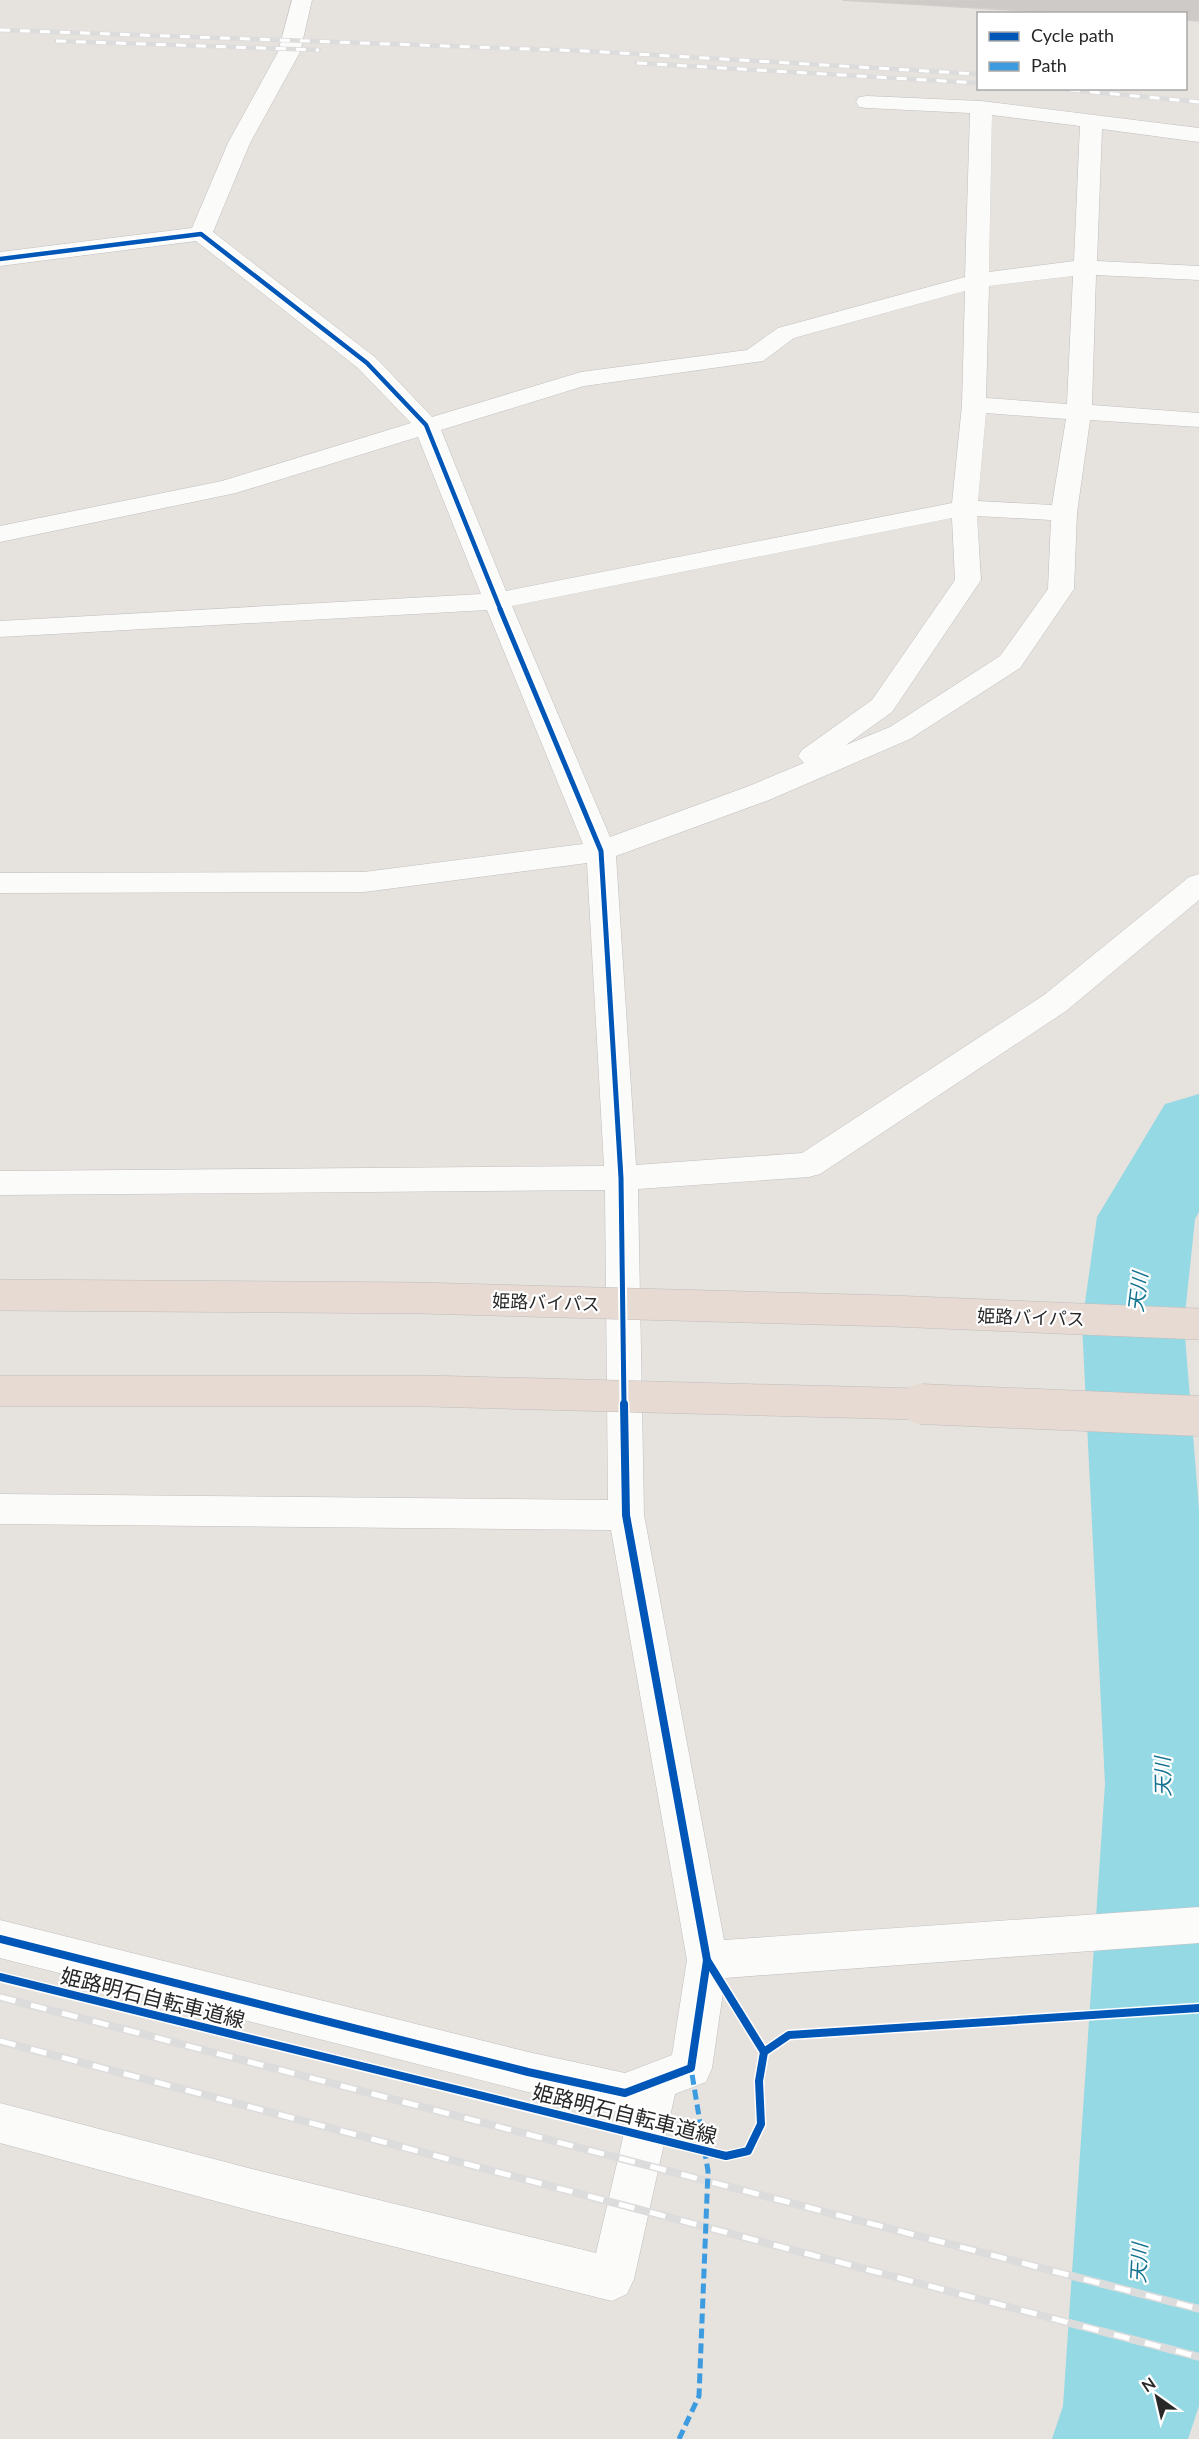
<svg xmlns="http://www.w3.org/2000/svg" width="1199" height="2439" viewBox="0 0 1199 2439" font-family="Lato,'Noto Sans JP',sans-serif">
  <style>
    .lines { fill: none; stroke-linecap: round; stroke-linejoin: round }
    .river { fill: #95d9e4; fill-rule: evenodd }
    .building { fill: #cdcac7; stroke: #d1ceca; stroke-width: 1.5 }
    .minor-casing { stroke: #c0bfbf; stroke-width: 1 }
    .minor { fill: #fbfbfa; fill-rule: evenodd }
    .rail-far1-casing { stroke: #dddcdd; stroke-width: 4.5 }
    .rail-casing { stroke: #dddcdd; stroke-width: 8 }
    .rail-far1 { stroke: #fff; stroke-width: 3; stroke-dasharray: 10; stroke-linecap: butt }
    .rail { stroke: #fff; stroke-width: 5; stroke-dasharray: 16; stroke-linecap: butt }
    .highway-bridge-far1-casing { stroke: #bfbdbc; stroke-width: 32; stroke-linecap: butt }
    .highway-bridge-casing { stroke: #bfbdbc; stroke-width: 41; stroke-linecap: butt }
    .highway-bridge-far1 { stroke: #e7dad3; stroke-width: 31 }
    .highway-bridge { stroke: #e7dad3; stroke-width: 40 }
    .quiet { stroke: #3d9ce0; stroke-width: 5; stroke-dasharray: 10 5; stroke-linecap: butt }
    .cycleway-far2-casing { stroke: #fff; stroke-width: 8 }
    .cycleway-far1-casing { stroke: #fff; stroke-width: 9 }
    .cycleway-casing { stroke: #fff; stroke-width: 11 }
    .cycleway-far2 { stroke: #0057b8; stroke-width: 4.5 }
    .cycleway-far1 { stroke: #0057b8; stroke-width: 5 }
    .cycleway { stroke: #0057b8; stroke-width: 8 }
    .labels { text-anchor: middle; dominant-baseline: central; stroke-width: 4.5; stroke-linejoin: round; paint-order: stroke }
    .street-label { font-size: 18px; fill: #282828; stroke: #fff }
    .water-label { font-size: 20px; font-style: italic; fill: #147390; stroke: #fff }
    .near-street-label { font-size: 21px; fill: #282828; stroke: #fff }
  </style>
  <rect width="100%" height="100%" fill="#e6e2de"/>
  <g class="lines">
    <path class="river" d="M 1199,1094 L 1199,1212 L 1195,1219 L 1184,1324 L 1199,1509 L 1199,2406 L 1188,2439 L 1052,2439 L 1063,2406 L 1105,1784 L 1082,1324 L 1097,1217 L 1165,1104 Z"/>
  </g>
  <path class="building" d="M 842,0 L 1199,0 L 1199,21 L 1186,20 L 1186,14 L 1076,14 Z"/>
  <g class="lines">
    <g class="minor-casing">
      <path id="minor" d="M 292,0 L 312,0 L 300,52 L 250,143 L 213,232 L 376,358 L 432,417 L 581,372 L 747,350 L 778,328 L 965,277 L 970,113 L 867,108 L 859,107 L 856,102 L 859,97 L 867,96 L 981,101 L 1199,128 L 1199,142 L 1102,129 L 1097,261 L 1199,266 L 1199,280 L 1096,275 L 1092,405 L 1199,413 L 1199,427 L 1090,420 L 1077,513 L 1074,589 L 1020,668 L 910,739 L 769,800 L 616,856 L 636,1165 L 802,1153 L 1044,995 L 1189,877 L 1199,874 L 1199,900 L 1066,1011 L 820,1174 L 809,1177 L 638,1189 L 644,1515 L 724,1940 L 1199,1907 L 1199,1943 L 725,1978 L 712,2068 L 706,2082 L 675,2094 L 634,2279 L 627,2294 L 612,2301 L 256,2212 L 0,2143 L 0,2103 L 256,2170 L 596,2253 L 629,2112 L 625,2113 L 528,2092 L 0,1958 L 0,1920 L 528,2052 L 625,2073 L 672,2055 L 687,1960 L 611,1530 L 0,1524 L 0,1494 L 608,1500 L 605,1190 L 0,1195 L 0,1171 L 604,1166 L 587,863 L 364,892 L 0,893 L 0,873 L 364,872 L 583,844 L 487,610 L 0,637 L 0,621 L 481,594 L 418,437 L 236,493 L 0,542 L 0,526 L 222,481 L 411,423 L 358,368 L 196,241 L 0,266 L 0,252 L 192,228 L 228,143 L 278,52 ZM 992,115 L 1080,126 L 1074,261 L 989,272 ZM 1073,276 L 1067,404 L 986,398 L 989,286 ZM 965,291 L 962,405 L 952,503 L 506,591 L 441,430 L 584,386 L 763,361 L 794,338 ZM 986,413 L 1066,419 L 1052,505 L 978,501 ZM 977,516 L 1051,520 L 1048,589 L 1000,656 L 890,727 L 846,745 L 892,712 L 981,580 ZM 952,518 L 955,580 L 872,700 L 802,750 L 798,756 L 804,763 L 749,786 L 610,837 L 512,606 Z"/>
    </g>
    <use href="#minor" class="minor"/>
    <g class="rail-far1-casing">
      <g id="rail-far1">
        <path d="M 0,30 L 585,51 L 978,74"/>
        <path d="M 56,41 L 319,50"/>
        <path d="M 637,63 L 978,83"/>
        <path d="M 1050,88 L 1199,102"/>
      </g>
    </g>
    <g class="rail-casing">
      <g id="rail">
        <path d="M 0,1997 L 1199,2309"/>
        <path d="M 0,2041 L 1199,2357"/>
      </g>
    </g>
    <use href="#rail-far1" class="rail-far1"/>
    <use href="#rail" class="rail"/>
    <g class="highway-bridge-far1-casing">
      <g id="highway-bridge-far1">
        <path d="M 0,1295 L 420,1298 L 892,1311 L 1199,1324"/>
        <path d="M 0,1391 L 428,1391 L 955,1405"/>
      </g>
    </g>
    <g class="highway-bridge-casing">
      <path id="highway-bridge" d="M 921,1404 L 1199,1416"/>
    </g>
    <use href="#highway-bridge-far1" class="highway-bridge-far1"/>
    <use href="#highway-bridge" class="highway-bridge"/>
    <path class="quiet" d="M 679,2439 L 699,2396 L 708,2171 L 691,2068"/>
    <g class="cycleway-far2-casing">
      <path id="cycleway-far2" d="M 0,259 L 201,234 L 367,363 L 426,425 L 501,611"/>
    </g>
    <g class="cycleway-far1-casing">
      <path id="cycleway-far1" d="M 500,609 L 601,851 L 621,1178 L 624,1405"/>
    </g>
    <g class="cycleway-casing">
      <g id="cycleway">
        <path d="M 0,1939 L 528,2072 L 625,2093 L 691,2068 L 707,1960 L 626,1515 L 624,1404"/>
        <path d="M 707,1960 L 764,2052"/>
        <path d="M 0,1977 L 726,2156 L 748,2151 L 761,2124 L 759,2081 L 764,2052 L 789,2035 L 1199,2008"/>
      </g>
    </g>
    <use href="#cycleway-far2" class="cycleway-far2"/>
    <use href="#cycleway-far1" class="cycleway-far1"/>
    <use href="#cycleway" class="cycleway"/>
  </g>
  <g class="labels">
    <g class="street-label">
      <text transform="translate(546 1302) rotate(2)">姫路バイパス</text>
      <text transform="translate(1031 1317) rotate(2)">姫路バイパス</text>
    </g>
    <g class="water-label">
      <text transform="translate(1137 1292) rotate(-83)">天川</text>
      <text transform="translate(1162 1777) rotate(-91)">天川</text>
      <text transform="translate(1138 2263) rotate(-87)">天川</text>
    </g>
    <g class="near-street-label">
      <text transform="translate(153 1997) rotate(14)">姫路明石自転車道線</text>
      <text transform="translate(625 2113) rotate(14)">姫路明石自転車道線</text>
    </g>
  </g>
  <rect x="977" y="12" width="210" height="78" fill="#ffffff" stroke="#a9a9a9" stroke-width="1.5"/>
  <rect x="989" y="32" width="30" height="9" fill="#0057b8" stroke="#a9a9a9" stroke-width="1.5"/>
  <text x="1031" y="42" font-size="18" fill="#282828">Cycle path</text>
  <rect x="989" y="62" width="30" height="9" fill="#3d9ce0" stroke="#a9a9a9" stroke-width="1.5"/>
  <text x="1031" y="72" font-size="18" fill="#282828">Path</text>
  <g transform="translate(1157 2397) rotate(326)" stroke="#ffffff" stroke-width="4.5" paint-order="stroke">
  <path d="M0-4.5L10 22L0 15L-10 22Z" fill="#282828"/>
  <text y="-9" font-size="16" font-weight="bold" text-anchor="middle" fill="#282828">N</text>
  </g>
</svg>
